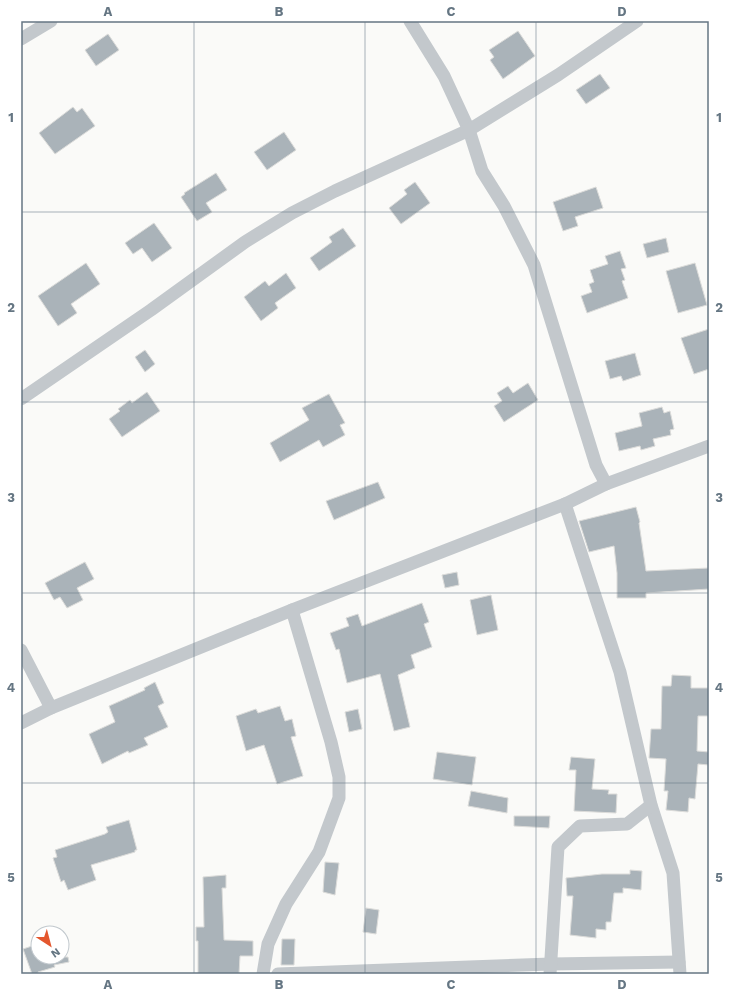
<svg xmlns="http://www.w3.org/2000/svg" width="730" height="995" viewBox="0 0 730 995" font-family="'Work Sans',sans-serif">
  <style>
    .building { fill: #aab3b9; stroke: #dcdcda }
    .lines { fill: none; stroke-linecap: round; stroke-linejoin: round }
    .street { stroke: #c3c8cc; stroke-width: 13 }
    .grid { fill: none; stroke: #657683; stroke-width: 1; stroke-opacity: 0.55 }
    .neatline { fill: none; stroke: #657683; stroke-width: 1.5 }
    .grid-label { font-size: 13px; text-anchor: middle; font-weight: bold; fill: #657683 }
  </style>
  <rect width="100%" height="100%" fill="#fafaf8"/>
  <g class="building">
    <path d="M 518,31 L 535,56 L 503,79 L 490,60 L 494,57 L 489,50 Z"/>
    <path d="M 108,34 L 119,50 L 96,66 L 85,50 Z"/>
    <path d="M 600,74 L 610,88 L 586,104 L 576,90 Z"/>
    <path d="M 73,107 L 77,112 L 82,108 L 95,126 L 55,154 L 39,133 Z"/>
    <path d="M 284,132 L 296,150 L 267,170 L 254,152 Z"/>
    <path d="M 216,173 L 227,190 L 206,203 L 212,212 L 197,221 L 181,197 L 185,194 L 184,193 Z"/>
    <path d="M 415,182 L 430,203 L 401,224 L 389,208 L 407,194 L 404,190 Z"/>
    <path d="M 596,187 L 603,208 L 575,217 L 578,226 L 563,231 L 553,202 Z"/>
    <path d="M 154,223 L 172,248 L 152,262 L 142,248 L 133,254 L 125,243 Z"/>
    <path d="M 343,228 L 356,246 L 319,271 L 310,258 L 332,242 L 329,237 Z"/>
    <path d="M 666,238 L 669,252 L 647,258 L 643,244 Z"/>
    <path d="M 620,251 L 626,268 L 621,269 L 625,280 L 622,281 L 628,298 L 587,313 L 581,296 L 592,292 L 589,284 L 594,282 L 590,270 L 608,264 L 605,256 Z"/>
    <path d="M 86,263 L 100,284 L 71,304 L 77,313 L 58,326 L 38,296 Z"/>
    <path d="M 695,263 L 707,305 L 678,313 L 666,271 Z"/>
    <path d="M 286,273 L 296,288 L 275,303 L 278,308 L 261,321 L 244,297 L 265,281 L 269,286 Z"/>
    <path d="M 709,329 L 709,369 L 694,374 L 681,338 Z"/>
    <path d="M 145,350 L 155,364 L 145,372 L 135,357 Z"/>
    <path d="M 635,353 L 641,375 L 623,381 L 621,376 L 610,379 L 605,361 Z"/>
    <path d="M 528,383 L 538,400 L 504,422 L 494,406 L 502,401 L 497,393 L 508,386 L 513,393 Z"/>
    <path d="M 147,392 L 160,411 L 122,437 L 109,419 L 120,411 L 118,409 L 130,400 L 132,403 Z"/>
    <path d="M 329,394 L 345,423 L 340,425 L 345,435 L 323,447 L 319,440 L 280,462 L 270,443 L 309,420 L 302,408 Z"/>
    <path d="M 662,407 L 664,413 L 670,411 L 674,429 L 670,430 L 671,435 L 653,439 L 655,446 L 641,450 L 640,446 L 619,451 L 615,433 L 642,426 L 639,413 Z"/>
    <path d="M 378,482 L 385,498 L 334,520 L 326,501 Z"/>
    <path d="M 636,507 L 640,522 L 639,523 L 646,571 L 709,568 L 709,589 L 646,593 L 646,598 L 617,598 L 617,573 L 614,546 L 589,552 L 579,521 Z"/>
    <path d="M 85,562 L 94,579 L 77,588 L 83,600 L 67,608 L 60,597 L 54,600 L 45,583 Z"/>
    <path d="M 457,572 L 459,585 L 445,588 L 442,575 Z"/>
    <path d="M 491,595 L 498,630 L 477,635 L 470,600 Z"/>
    <path d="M 422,603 L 429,622 L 424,624 L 432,647 L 411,655 L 415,668 L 398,675 L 410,727 L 394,731 L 380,674 L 347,683 L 339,649 L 336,650 L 330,633 L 349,626 L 346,618 L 358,614 L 362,626 Z"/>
    <path d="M 672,675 L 691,676 L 691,688 L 709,688 L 709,716 L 698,716 L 697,751 L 709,752 L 709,765 L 698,764 L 695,799 L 689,798 L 688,812 L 666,810 L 668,791 L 664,791 L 666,759 L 649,758 L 651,729 L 661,729 L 662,686 L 671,686 Z"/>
    <path d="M 155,682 L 164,703 L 158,706 L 168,727 L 144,738 L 148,745 L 129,753 L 128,751 L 102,764 L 89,734 L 115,722 L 109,706 L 145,690 L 144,688 Z"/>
    <path d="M 280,706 L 285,721 L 292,719 L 296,736 L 291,737 L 303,776 L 277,784 L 264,745 L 246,751 L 236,716 L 256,709 L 258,713 Z"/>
    <path d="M 358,709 L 362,729 L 349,732 L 345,712 Z"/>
    <path d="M 437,752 L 476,757 L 472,785 L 433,779 Z"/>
    <path d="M 571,757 L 595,759 L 592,789 L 609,790 L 608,794 L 617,794 L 616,813 L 574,811 L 576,770 L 569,770 Z"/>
    <path d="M 471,791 L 508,798 L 507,813 L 468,806 Z"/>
    <path d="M 514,816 L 550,816 L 549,828 L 514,826 Z"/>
    <path d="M 129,820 L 137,850 L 135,850 L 135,852 L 91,865 L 96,880 L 68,890 L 64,880 L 61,882 L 53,858 L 57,857 L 55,850 L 105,834 L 108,832 L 106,827 Z"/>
    <path d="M 325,862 L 339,863 L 335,895 L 323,892 Z"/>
    <path d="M 630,870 L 642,871 L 641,890 L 623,888 L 623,893 L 614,893 L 611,922 L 606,922 L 606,930 L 596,929 L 596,938 L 570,935 L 573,896 L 567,896 L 566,878 L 602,874 L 630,874 Z"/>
    <path d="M 226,875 L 226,888 L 222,888 L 224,940 L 253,941 L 253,956 L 240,956 L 239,974 L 198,974 L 198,941 L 196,941 L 196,927 L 204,927 L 203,877 Z"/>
    <path d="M 366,908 L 379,910 L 376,934 L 363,932 Z"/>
    <path d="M 282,939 L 295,939 L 294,965 L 281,965 Z"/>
    <path d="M 38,944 L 38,957 L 68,957 L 69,962 L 54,965 L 55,967 L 38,972 L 38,974 L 32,974 L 23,949 Z"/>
  </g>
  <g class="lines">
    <g class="street">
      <path d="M 410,21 L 444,76 L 469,130 L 482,171 L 504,206 L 534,265 L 596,465 L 606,484"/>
      <path d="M 21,39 L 51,21"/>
      <path d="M 21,399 L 151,310 L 245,242 L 292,213 L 335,191 L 469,130 L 558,75 L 637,21"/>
      <path d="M 565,504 L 620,672 L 651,805 L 673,873 L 680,974"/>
      <path d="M 21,650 L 51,708"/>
      <path d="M 21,723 L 51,708 L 292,610 L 565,504 L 606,484 L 709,446"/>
      <path d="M 263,974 L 268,944 L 286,904 L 319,852 L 339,798 L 339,777 L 331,742 L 292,610"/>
      <path d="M 278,974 L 551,964 L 679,962"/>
      <path d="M 550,974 L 558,847 L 580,826 L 627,824 L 651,805"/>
    </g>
  </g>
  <path class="grid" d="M 194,21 L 194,974M 365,21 L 365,974M 536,21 L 536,974M 21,212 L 709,212M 21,402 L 709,402M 21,593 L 709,593M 21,783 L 709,783"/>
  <rect width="730" height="995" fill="none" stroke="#ffffff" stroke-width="44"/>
  <g transform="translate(50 945) rotate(144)"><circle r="19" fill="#ffffff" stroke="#c1c8cd"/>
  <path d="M0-3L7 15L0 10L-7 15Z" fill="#e4572e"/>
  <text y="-6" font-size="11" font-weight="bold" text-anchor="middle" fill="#657683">N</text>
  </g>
  <rect x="22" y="22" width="686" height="951" class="neatline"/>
  <g class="grid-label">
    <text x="108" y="16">A</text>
    <text x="279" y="16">B</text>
    <text x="451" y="16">C</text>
    <text x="622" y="16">D</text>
    <text x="11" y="122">1</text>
    <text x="719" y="122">1</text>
    <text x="11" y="312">2</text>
    <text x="719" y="312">2</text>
    <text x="11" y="502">3</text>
    <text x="719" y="502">3</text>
    <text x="11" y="692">4</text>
    <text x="719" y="692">4</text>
    <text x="11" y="882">5</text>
    <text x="719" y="882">5</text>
    <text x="108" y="989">A</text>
    <text x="279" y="989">B</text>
    <text x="451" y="989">C</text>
    <text x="622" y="989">D</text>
  </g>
</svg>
